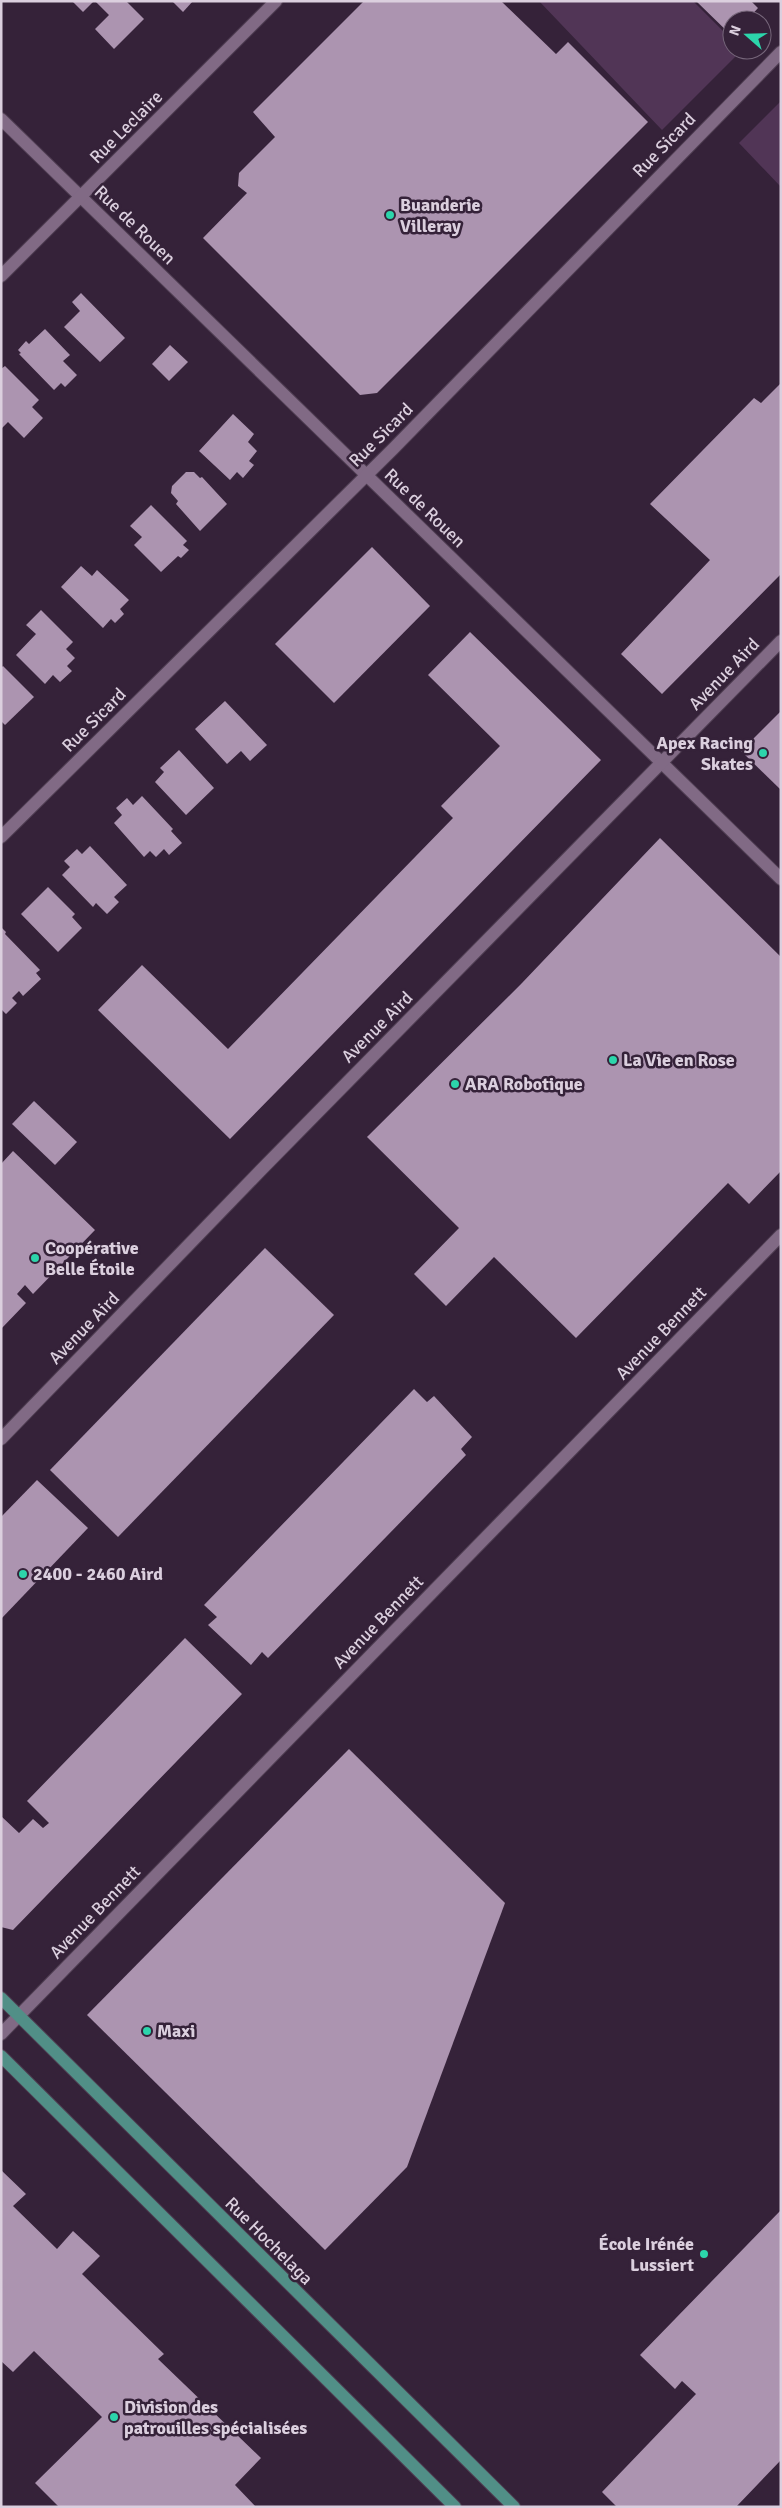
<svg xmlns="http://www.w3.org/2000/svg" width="782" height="2508" viewBox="0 0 782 2508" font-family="Signika,sans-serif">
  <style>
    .green { fill: #513556 }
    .building { fill: #ac94b0 }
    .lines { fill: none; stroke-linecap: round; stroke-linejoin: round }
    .minor-casing { stroke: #4e3d51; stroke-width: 14 }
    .major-casing { stroke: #4e3d51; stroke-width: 14 }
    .minor { stroke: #816a85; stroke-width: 12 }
    .major { stroke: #518f87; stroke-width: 12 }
    .poi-dot { fill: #2cd5ab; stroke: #352239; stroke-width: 2 }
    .labels { text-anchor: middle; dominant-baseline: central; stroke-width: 5; stroke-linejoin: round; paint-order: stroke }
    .street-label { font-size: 18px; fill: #dbcfde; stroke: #352239 }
    .poi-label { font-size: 18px; font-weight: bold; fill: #dbcfde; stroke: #352239; text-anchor: start }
  </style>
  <rect width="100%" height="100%" fill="#352239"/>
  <g class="green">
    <path d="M 539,1 L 693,1 L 732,40 L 732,50 L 742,50 L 662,130 Z"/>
    <path d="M 781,101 L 781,187 L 739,143 Z"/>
  </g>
  <g class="building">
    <path d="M 72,1 L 94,1 L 83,12 Z"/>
    <path d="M 95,1 L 126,1 L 144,19 L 114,49 L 95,29 L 109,15 Z"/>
    <path d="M 172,1 L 193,1 L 183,12 Z"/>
    <path d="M 364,1 L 501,1 L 556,54 L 568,42 L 648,122 L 377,393 L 360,395 L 203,238 L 247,193 L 238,186 L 239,173 L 275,137 L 253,112 Z"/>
    <path d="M 696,1 L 751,1 L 758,8 L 747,20 L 732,20 L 732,36 Z"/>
    <path d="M 81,293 L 125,338 L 100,362 L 64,327 L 80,311 L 72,302 Z"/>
    <path d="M 45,329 L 70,355 L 63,361 L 77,375 L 65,387 L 61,383 L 54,390 L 19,354 L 21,353 L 18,350 L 26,341 L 29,344 Z"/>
    <path d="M 170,345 L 188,362 L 169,381 L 152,364 Z"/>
    <path d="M 5,366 L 39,400 L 32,407 L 43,418 L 24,438 L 8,422 L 1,429 L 1,369 Z"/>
    <path d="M 781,383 L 781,574 L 662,694 L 621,654 L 710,560 L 650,504 L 754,398 L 761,403 Z"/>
    <path d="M 233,414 L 254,434 L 248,442 L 257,451 L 249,461 L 254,465 L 243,478 L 237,472 L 230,480 L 199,451 Z"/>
    <path d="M 186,472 L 194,472 L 200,478 L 202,477 L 227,504 L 200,531 L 176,504 L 178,501 L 171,493 L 172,486 Z"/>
    <path d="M 151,505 L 187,541 L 183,545 L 189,550 L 181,558 L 178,556 L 161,572 L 134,545 L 142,537 L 130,526 Z"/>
    <path d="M 372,547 L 430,606 L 334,703 L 275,644 Z"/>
    <path d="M 81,566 L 92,576 L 97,570 L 129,600 L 120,609 L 124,614 L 115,623 L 111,619 L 103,628 L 61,587 Z"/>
    <path d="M 41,610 L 73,642 L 66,649 L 75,658 L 67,666 L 72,671 L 60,682 L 53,675 L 45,684 L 16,655 L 36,634 L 26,625 Z"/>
    <path d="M 470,632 L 601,760 L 230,1139 L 98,1010 L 142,965 L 228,1049 L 453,818 L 441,806 L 500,746 L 428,675 Z"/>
    <path d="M 3,666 L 34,697 L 5,725 L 1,721 L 1,668 Z"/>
    <path d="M 225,701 L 267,745 L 250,761 L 241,751 L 227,764 L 195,729 Z"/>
    <path d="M 781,711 L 781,790 L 741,751 Z"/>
    <path d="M 179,750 L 214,788 L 186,815 L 155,782 L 164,772 L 160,768 Z"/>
    <path d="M 142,796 L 173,829 L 171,831 L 182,843 L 169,855 L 164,849 L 156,857 L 150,851 L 144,857 L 114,823 L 122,815 L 116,808 L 127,798 L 133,805 Z"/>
    <path d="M 660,838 L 781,957 L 781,1171 L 749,1204 L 728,1183 L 576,1338 L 494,1257 L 446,1306 L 414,1274 L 459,1228 L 367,1137 L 522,983 Z"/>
    <path d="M 90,846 L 127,885 L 114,897 L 119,902 L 107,914 L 96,903 L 93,907 L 62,875 L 70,867 L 64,861 L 77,849 L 82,854 Z"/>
    <path d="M 48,887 L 75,914 L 72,917 L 82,928 L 58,952 L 21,914 Z"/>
    <path d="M 1,927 L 6,932 L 5,934 L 40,970 L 36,973 L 41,979 L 23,996 L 19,991 L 12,998 L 17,1003 L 6,1014 L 1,1009 Z"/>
    <path d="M 34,1101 L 77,1142 L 55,1165 L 12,1124 Z"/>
    <path d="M 13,1151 L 95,1230 L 33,1294 L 25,1285 L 17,1294 L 26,1303 L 1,1329 L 1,1164 Z"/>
    <path d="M 265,1248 L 334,1315 L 118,1537 L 50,1470 Z"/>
    <path d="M 414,1389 L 427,1402 L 434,1396 L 472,1437 L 461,1449 L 466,1455 L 268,1658 L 262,1652 L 251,1665 L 208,1625 L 217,1617 L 204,1605 Z"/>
    <path d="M 37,1480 L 88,1528 L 1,1619 L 1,1517 Z"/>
    <path d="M 185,1638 L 242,1694 L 13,1930 L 1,1927 L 1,1816 L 19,1833 L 33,1819 L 43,1828 L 49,1823 L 27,1801 Z"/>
    <path d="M 349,1749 L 505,1903 L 407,2167 L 325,2250 L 87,2015 Z"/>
    <path d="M 1,2170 L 26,2194 L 13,2206 L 57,2249 L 73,2231 L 100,2256 L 82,2274 L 164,2354 L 158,2359 L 261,2458 L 235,2485 L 256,2507 L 59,2507 L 35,2483 L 102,2417 L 34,2351 L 13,2372 L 1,2361 Z"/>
    <path d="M 781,2210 L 781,2460 L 736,2507 L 617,2507 L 602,2492 L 696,2394 L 682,2381 L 675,2389 L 640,2355 Z"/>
  </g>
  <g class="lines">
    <g class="minor-casing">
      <g id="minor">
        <path d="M 1,119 L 781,879"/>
        <path d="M 1,276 L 276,1"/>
        <path d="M 1,837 L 393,449 L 781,52"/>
        <path d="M 1,1439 L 261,1170 L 781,641"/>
        <path d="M 1,2034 L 781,1235"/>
      </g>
    </g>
    <g class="major-casing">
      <g id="major">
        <path d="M 1,1998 L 514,2507"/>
        <path d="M 1,2056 L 455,2507"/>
      </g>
    </g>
    <use href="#minor" class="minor"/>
    <use href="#major" class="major"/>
  </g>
  <g class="poi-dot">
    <circle cx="390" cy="215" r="5"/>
    <circle cx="763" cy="753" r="5"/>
    <circle cx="613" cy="1060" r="5"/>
    <circle cx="455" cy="1084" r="5"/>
    <circle cx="35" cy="1258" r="5"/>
    <circle cx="23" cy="1574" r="5"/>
    <circle cx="147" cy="2031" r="5"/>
    <circle cx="704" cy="2254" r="5"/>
    <circle cx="114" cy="2417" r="5"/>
  </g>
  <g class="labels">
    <g class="street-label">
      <text transform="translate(126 127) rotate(-45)">Rue Leclaire</text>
      <text transform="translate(664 145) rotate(-46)">Rue Sicard</text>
      <text transform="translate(135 225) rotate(44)">Rue de Rouen</text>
      <text transform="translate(381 435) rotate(-45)">Rue Sicard</text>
      <text transform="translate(425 508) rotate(44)">Rue de Rouen</text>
      <text transform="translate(724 674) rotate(-46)">Avenue Aird</text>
      <text transform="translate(94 720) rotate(-45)">Rue Sicard</text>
      <text transform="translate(377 1027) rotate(-45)">Avenue Aird</text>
      <text transform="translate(84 1328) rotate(-46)">Avenue Aird</text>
      <text transform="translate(661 1333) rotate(-46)">Avenue Bennett</text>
      <text transform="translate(378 1622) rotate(-46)">Avenue Bennett</text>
      <text transform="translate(95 1912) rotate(-46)">Avenue Bennett</text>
      <text transform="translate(269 2241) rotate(45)">Rue Hochelaga</text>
    </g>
    <g class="poi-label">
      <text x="400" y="205">Buanderie<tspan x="400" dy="21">Villeray</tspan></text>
      <text x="753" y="743" text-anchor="end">Apex Racing<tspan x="753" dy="21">Skates</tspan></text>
      <text x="623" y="1060">La Vie en Rose</text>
      <text x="465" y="1084">ARA Robotique</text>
      <text x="45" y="1248">Coopérative<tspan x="45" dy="21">Belle Étoile</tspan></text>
      <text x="33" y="1574">2400 - 2460 Aird</text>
      <text x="157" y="2031">Maxi</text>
      <text x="694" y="2244" text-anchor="end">École Irénée<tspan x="694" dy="21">Lussiert</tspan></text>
      <text x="124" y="2407">Division des<tspan x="124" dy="21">patrouilles spécialisées</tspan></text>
    </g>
  </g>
  <rect width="782" height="2508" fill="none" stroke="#dbcfde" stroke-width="5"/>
  <g transform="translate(747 35) rotate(290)"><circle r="24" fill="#352239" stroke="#77677b"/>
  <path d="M0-4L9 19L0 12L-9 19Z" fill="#2cd5ab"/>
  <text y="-8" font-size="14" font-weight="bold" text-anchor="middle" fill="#dbcfde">N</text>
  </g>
</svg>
